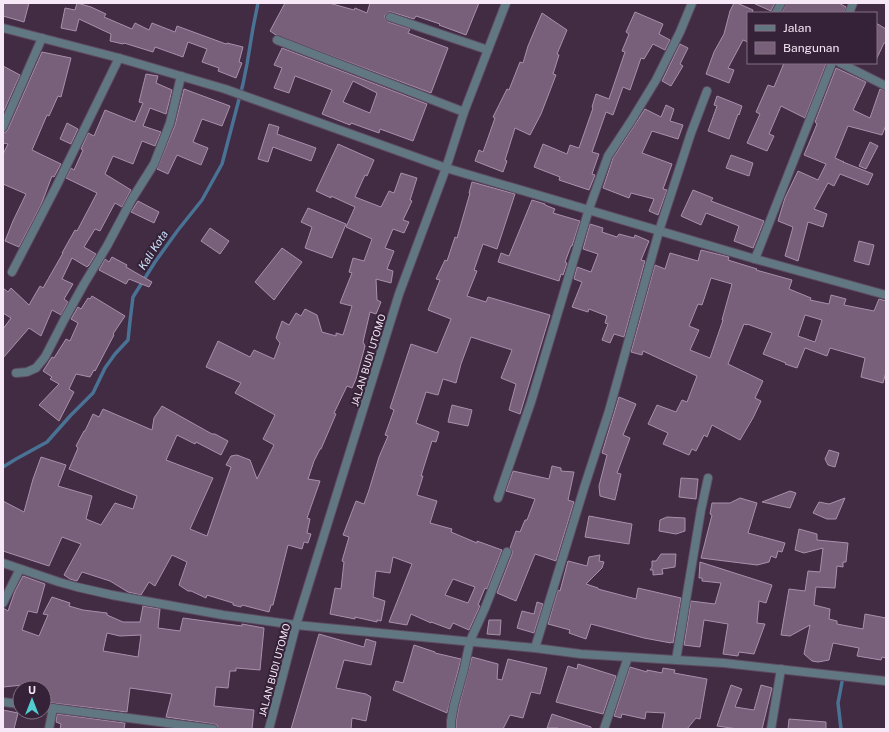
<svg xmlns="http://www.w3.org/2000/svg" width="889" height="732" viewBox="0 0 889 732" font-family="'Public Sans',sans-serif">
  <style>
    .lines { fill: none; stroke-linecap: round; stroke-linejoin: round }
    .stream { stroke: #497294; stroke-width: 3.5 }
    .building { fill: #78607a; stroke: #a98fab; fill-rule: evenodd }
    .minor-casing { stroke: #5e4a60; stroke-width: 10 }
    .tertiary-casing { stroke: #5e4a60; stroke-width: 10 }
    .minor { stroke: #617782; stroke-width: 8 }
    .tertiary { stroke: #617782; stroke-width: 8 }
    .labels { text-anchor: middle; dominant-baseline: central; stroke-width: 4; stroke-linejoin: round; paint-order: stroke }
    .street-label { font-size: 10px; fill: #f6e8f7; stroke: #362238 }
    .water-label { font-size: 11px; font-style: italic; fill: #cde6fc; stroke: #362238 }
  </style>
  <rect width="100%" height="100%" fill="#412c43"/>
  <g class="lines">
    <g class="stream">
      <path d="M 3,467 L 16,459 L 47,442 L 71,415 L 93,393 L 105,368 L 115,354 L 128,340 L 130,321 L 133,297 L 155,262 L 178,230 L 202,200 L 222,164 L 243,84 L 247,64 L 253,28 L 258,3"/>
      <path d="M 841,729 L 838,703 L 842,682"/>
    </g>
  </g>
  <g class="building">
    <path d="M 3,3 L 29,3 L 24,22 L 3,16 Z"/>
    <path d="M 77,3 L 91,7 L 106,14 L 104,17 L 132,29 L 135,23 L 149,30 L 152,23 L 175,32 L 177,26 L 226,44 L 227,43 L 243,47 L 239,62 L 242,63 L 236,78 L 218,71 L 219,68 L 202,62 L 207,49 L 188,42 L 183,57 L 155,47 L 153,52 L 124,43 L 123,44 L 110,41 L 111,34 L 79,19 L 76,31 L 61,28 L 65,8 L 75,10 Z"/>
    <path d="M 285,3 L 329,3 L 354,10 L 355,8 L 367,13 L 370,3 L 479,3 L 466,35 L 439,25 L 440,24 L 416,16 L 414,19 L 391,12 L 389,12 L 385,15 L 385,18 L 388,22 L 410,29 L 408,33 L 448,48 L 431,93 L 276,35 L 270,31 Z"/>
    <path d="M 734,3 L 737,3 L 753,10 L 752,13 L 748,13 L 748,22 L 747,25 L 748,25 L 748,42 L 743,40 L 728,68 L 734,70 L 729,83 L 706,74 L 714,52 L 724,34 L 730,11 Z"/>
    <path d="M 753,3 L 775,3 L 771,11 Z"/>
    <path d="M 786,3 L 839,3 L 846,7 L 844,13 L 782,13 Z"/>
    <path d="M 635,12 L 663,24 L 659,34 L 670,40 L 665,50 L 653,44 L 644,59 L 641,58 L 630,90 L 623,87 L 613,115 L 606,112 L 592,152 L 599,154 L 592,174 L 595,175 L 589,190 L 559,180 L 560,177 L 534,167 L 543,144 L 567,154 L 570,145 L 579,148 L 593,108 L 592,107 L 596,94 L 609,99 L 625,52 L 622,51 L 629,34 L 626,32 Z"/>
    <path d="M 542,13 L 567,30 L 557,54 L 559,55 L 553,74 L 556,75 L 541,114 L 530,135 L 515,128 L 505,160 L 507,161 L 503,172 L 475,161 L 479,150 L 483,152 L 495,118 L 493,117 L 507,89 L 509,90 L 520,62 L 523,63 L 528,46 Z"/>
    <path d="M 876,23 L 886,29 L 886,43 L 884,43 L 876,60 Z"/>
    <path d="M 680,44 L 688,48 L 680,64 L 683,66 L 671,86 L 662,81 Z"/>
    <path d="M 282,48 L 427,104 L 413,141 L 380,129 L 379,133 L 351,123 L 350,125 L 322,114 L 332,90 L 295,76 L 289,93 L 274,88 L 282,68 L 274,65 ZM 353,81 L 377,93 L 370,113 L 343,102 Z"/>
    <path d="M 42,52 L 71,58 L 61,97 L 58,96 L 49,116 L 47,115 L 32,150 L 61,164 L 54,177 L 52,176 L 41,205 L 19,247 L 5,241 L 13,221 L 26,194 L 3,184 L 3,154 L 8,144 L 3,143 L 3,132 L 6,132 L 8,129 Z"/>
    <path d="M 784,63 L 824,63 L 826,64 L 805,118 L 781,106 L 769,134 L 774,136 L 767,151 L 747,143 L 760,114 L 756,112 L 768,85 L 774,87 Z"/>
    <path d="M 3,66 L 20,75 L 3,113 Z"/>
    <path d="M 836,68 L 866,82 L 853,110 L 870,118 L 880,89 L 886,91 L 886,125 L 882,135 L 848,126 L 835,158 L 844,162 L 843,162 L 873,174 L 868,185 L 840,174 L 834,186 L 828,183 L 814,209 L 827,214 L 823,227 L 808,222 L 798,261 L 785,256 L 793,227 L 778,221 L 785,198 L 798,171 L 818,180 L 826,164 L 804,155 L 817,124 L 815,122 Z"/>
    <path d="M 146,74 L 158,76 L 156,83 L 172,90 L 166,114 L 150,108 L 143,126 L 161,132 L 155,146 L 142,141 L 133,164 L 113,156 L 105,174 L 131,190 L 122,207 L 115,203 L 100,231 L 95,229 L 84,247 L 96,254 L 89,265 L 87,267 L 72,258 L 62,279 L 73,284 L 64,299 L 68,302 L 61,315 L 52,310 L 41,336 L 29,328 L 3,358 L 3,329 L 11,318 L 3,313 L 3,288 L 8,292 L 11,288 L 29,305 L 40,286 L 43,288 L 63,253 L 62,253 L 75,230 L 77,231 L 97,193 L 66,178 L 71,168 L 74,170 L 83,150 L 81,149 L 88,133 L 94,136 L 105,110 L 135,122 L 143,103 L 139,102 Z"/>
    <path d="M 184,89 L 230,106 L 222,126 L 202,119 L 193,142 L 208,148 L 201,165 L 177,155 L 168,174 L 157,169 L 175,125 Z"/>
    <path d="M 717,96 L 742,106 L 739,115 L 738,114 L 729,139 L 708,131 L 717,106 L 714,105 Z"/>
    <path d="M 666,105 L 674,109 L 670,121 L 683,125 L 678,139 L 652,131 L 642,153 L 672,164 L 663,189 L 667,190 L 658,215 L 649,211 L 654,199 L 631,193 L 629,198 L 603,188 L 613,158 L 645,109 L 661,117 Z"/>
    <path d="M 67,123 L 78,129 L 71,144 L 60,139 Z"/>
    <path d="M 269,124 L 279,127 L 277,134 L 316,148 L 311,161 L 273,147 L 268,162 L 258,159 Z"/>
    <path d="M 870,142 L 878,146 L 866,169 L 859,166 Z"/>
    <path d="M 338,144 L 374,160 L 367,176 L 365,175 L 355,197 L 381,207 L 389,191 L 394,193 L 401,173 L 417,178 L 410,200 L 412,201 L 403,220 L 409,222 L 404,233 L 393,229 L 385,248 L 394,251 L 387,269 L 393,271 L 391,283 L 376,279 L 377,300 L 381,302 L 376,314 L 370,312 L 363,342 L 365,346 L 356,379 L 352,388 L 347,386 L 334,413 L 336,414 L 321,449 L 320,449 L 314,461 L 308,479 L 320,481 L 307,518 L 310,519 L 307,533 L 311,534 L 308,543 L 304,542 L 302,549 L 288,545 L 273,605 L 271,605 L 269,612 L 242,605 L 241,607 L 233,605 L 233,603 L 207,595 L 206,598 L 191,591 L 188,591 L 179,585 L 187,562 L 172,555 L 155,586 L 149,582 L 141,595 L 128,592 L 110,581 L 82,572 L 77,581 L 70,579 L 64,575 L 81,544 L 62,537 L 49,566 L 3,551 L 3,501 L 24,512 L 33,479 L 41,457 L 66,465 L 58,486 L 92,496 L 86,519 L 101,525 L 115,503 L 133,509 L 137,496 L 69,469 L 78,448 L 76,446 L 84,431 L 85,431 L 93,414 L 99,417 L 103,409 L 152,430 L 154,418 L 162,406 L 212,434 L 215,434 L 228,441 L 221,455 L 196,442 L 195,444 L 177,435 L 166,460 L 213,478 L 190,529 L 207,536 L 231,467 L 226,465 L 231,456 L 237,455 L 250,460 L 257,479 L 274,445 L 263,439 L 275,415 L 235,393 L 241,383 L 206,367 L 218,341 L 250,357 L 254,350 L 274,359 L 280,343 L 276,338 L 282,321 L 289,325 L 296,313 L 301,316 L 305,309 L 317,315 L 322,332 L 336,336 L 336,333 L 343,335 L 352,306 L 340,303 L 352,273 L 349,272 L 353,258 L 364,261 L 372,239 L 346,227 L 355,207 L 331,196 L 331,198 L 316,191 Z"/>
    <path d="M 731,155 L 753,163 L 749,176 L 726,168 Z"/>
    <path d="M 472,182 L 515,194 L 497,249 L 483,244 L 474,270 L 477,271 L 467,296 L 486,302 L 488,297 L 550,315 L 520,414 L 509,410 L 516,384 L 501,378 L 512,350 L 471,337 L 461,364 L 456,383 L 443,379 L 438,395 L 426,392 L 416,423 L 439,432 L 436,442 L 432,441 L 421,476 L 423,476 L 417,495 L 437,501 L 430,523 L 452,529 L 451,532 L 477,543 L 477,541 L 502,550 L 487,589 L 485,588 L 478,605 L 480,606 L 469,630 L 453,623 L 450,629 L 431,622 L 431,623 L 411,614 L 407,625 L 389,622 L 412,564 L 393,557 L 390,573 L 376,571 L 373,597 L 385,601 L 381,621 L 377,620 L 377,622 L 355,617 L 355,619 L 330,614 L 335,588 L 341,589 L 344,562 L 342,561 L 349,537 L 343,535 L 356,501 L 364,504 L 369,490 L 379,457 L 388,436 L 385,435 L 394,410 L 390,408 L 411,344 L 437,353 L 451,319 L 428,310 L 440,280 L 436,279 L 445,260 L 447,261 L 455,237 L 457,238 L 470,193 L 469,193 ZM 453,579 L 475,587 L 468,603 L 445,595 Z"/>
    <path d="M 693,190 L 713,198 L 711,201 L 764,221 L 753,248 L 734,241 L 739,226 L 706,213 L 701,225 L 681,216 Z"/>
    <path d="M 532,200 L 545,204 L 545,205 L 555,209 L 553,213 L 580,221 L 572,246 L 571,246 L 565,262 L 567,263 L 563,275 L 561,274 L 559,281 L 498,262 L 501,253 L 509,256 Z"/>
    <path d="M 138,201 L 159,212 L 154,223 L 131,212 Z"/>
    <path d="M 308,208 L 346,224 L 332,258 L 305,248 L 312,227 L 301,222 Z"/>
    <path d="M 590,224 L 603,228 L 602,232 L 617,237 L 619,234 L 634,238 L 635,235 L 649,241 L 641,260 L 645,261 L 624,337 L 614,334 L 610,343 L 602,340 L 608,324 L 605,323 L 607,316 L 589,309 L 588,312 L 572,307 L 582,282 L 574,279 L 577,267 L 591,272 L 598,254 L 583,249 Z"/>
    <path d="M 210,228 L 229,241 L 220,254 L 201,241 Z"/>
    <path d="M 859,241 L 874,245 L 869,265 L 854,261 Z"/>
    <path d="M 282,248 L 302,262 L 274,300 L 255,282 Z"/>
    <path d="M 701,250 L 729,257 L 728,260 L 757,269 L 756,270 L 792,280 L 789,289 L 811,298 L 810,300 L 829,304 L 831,295 L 846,299 L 844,305 L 874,311 L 879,299 L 886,301 L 886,372 L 883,383 L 861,377 L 865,358 L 830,348 L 827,356 L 805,348 L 797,368 L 785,364 L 786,363 L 763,354 L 772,333 L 747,324 L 747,325 L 744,324 L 728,364 L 763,381 L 755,398 L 761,401 L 753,418 L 740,440 L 712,425 L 707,437 L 704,435 L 696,451 L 692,449 L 689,455 L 663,444 L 668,433 L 648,424 L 657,405 L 676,412 L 682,400 L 687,402 L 697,376 L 643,351 L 642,355 L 631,352 L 655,265 L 665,269 L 670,253 L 698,261 ZM 711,278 L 732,284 L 722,320 L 723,320 L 710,358 L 690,350 L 699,330 L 689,326 L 698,304 L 702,305 ZM 805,315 L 822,320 L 815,342 L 798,336 Z"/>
    <path d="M 112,257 L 127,265 L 126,267 L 152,282 L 149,287 L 129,279 L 126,284 L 99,270 L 105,259 L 109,262 Z"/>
    <path d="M 92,296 L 125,316 L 113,334 L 114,335 L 95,371 L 94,370 L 90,377 L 76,374 L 69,389 L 74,392 L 59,421 L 39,405 L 59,384 L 50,379 L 52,377 L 43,371 L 52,357 L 54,358 L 66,339 L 70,341 L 78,323 L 71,319 L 78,307 L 81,309 L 88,298 L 90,299 Z"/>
    <path d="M 619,397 L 636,404 L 623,435 L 630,438 L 617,473 L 621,474 L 615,500 L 600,496 L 599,486 L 607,455 L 602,453 Z"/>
    <path d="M 452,405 L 472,410 L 468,426 L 448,422 Z"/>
    <path d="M 829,450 L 839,453 L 835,467 L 828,465 L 825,459 Z"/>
    <path d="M 552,466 L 561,468 L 561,471 L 574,472 L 568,500 L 574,502 L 556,561 L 535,554 L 516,601 L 497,593 L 512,554 L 512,551 L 510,548 L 516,531 L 520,532 L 525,520 L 527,520 L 535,499 L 506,491 L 513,471 L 549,479 Z"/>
    <path d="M 681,478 L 698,479 L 696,499 L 679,497 Z"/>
    <path d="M 790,491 L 796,493 L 790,508 L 762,502 Z"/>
    <path d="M 740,498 L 757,503 L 748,533 L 785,543 L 782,552 L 778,551 L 776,558 L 771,556 L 769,562 L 757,565 L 701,558 L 712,515 L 710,514 L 712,503 L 730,503 Z"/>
    <path d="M 845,498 L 836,519 L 827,519 L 813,513 L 819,502 L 829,504 Z"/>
    <path d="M 589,516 L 632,524 L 629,544 L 585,537 Z"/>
    <path d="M 667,517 L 685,518 L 685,531 L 676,534 L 659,531 L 660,520 Z"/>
    <path d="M 799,529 L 817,534 L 817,540 L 848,543 L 846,562 L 843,562 L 843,567 L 837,566 L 835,588 L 816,587 L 814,605 L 830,609 L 829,619 L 837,621 L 837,624 L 863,629 L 865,614 L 886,618 L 886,658 L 882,657 L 881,660 L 857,656 L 859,648 L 833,643 L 829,660 L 818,662 L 812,661 L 804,654 L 810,625 L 790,636 L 781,635 L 789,589 L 805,591 L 808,571 L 820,572 L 823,548 L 804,553 L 795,550 Z"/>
    <path d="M 661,554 L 676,554 L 675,567 L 662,569 L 663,574 L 653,575 L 653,570 L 650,570 L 652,567 L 652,561 L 656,561 Z"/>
    <path d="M 600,555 L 599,561 L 604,562 L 602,568 L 586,584 L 598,588 L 598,589 L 636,599 L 638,588 L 681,598 L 673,643 L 671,642 L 671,643 L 644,638 L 591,624 L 586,639 L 569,633 L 570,630 L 548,624 L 558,590 L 560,591 L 568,561 L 587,566 L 589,557 Z"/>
    <path d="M 700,562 L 772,585 L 766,603 L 759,601 L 757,623 L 765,624 L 754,654 L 739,652 L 738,656 L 723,654 L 728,624 L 704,620 L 700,647 L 684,645 L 691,601 L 715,604 L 721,583 L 702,581 L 702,578 L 699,578 Z"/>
    <path d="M 23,576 L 45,584 L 37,613 L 28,611 L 22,630 L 39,636 L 48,615 L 43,614 L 52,597 L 70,603 L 69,606 L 83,610 L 107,613 L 107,615 L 123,622 L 140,622 L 143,606 L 160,609 L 158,628 L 180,631 L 183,618 L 242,626 L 242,624 L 264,628 L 260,670 L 236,668 L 236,671 L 230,671 L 228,688 L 216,687 L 214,706 L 254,710 L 252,729 L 218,729 L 217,725 L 214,724 L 166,717 L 172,694 L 130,688 L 127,712 L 44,702 L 44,688 L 22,688 L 23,685 L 3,687 L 3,608 L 8,611 L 15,591 ZM 107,633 L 120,636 L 141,635 L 138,657 L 103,651 Z"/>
    <path d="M 537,602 L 543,604 L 534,633 L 517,628 L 522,611 L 534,614 Z"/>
    <path d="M 489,620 L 501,620 L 500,635 L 487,634 Z"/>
    <path d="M 319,634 L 364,647 L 366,639 L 376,642 L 371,665 L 344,660 L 336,688 L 366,694 L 371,697 L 366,721 L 352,718 L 351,729 L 291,729 Z"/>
    <path d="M 414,645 L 435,652 L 435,653 L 461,659 L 447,713 L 393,690 L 396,681 L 403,683 Z"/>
    <path d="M 472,657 L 498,664 L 497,679 L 502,680 L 508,659 L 547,668 L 540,694 L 531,692 L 523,718 L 510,715 L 503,729 L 456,729 L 456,722 L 459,706 Z"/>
    <path d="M 578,664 L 616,676 L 603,714 L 556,702 L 568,666 L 577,669 Z"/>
    <path d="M 630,667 L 647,672 L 647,670 L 662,673 L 663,668 L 675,670 L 674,673 L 707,679 L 700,719 L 696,718 L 687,729 L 662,729 L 665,713 L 646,712 L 645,719 L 622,714 L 621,718 L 614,716 Z"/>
    <path d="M 731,685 L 742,689 L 735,707 L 754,710 L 761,685 L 772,688 L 762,729 L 738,729 L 717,726 Z"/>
    <path d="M 3,710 L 18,713 L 14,729 L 3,729 Z"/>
    <path d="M 57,714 L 125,723 L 124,729 L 60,729 L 61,724 L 56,722 Z"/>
    <path d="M 552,714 L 591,727 L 591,729 L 558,729 L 558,728 L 547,728 Z"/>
    <path d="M 789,719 L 826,722 L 826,729 L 788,729 Z"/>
  </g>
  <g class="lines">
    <g class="minor-casing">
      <g id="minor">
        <path d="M 776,13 L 781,3"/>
        <path d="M 849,13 L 853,3"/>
        <path d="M 390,17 L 488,50"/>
        <path d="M 3,28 L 119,58 L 225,89 L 446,168 L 755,259 L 886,295"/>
        <path d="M 277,40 L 464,112"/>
        <path d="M 840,63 L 886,86"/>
        <path d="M 3,127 L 42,38"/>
        <path d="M 755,259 L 832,63"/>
        <path d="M 12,272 L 56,187 L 119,58"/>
        <path d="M 16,373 L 27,372 L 36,368 L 45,357 L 64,320 L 84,284 L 107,246 L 132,199 L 154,164 L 170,123 L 181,76"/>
        <path d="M 498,498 L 531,402 L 589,209 L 608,156 L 631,121 L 656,80 L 680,32 L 692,3"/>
        <path d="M 3,563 L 59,582 L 77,587 L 112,595 L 223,615 L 296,625 L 535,648 L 581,654 L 724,663 L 886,681"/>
        <path d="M 3,603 L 20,569"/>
        <path d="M 535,648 L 584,488 L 609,411 L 659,231 L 691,133 L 707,91"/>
        <path d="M 676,660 L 701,510 L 708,478"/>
        <path d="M 3,702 L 20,704"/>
        <path d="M 44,707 L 213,729"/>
        <path d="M 49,729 L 53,708"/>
        <path d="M 451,729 L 451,721 L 454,705 L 464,669 L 470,641 L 485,608 L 507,552"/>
        <path d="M 604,729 L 628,657"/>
        <path d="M 771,729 L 781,669"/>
      </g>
    </g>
    <g class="tertiary-casing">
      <path id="tertiary" d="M 269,729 L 296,625 L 399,294 L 446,168 L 464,112 L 506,3"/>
    </g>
    <use href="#minor" class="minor"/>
    <use href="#tertiary" class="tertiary"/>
  </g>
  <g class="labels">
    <g class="street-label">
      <text transform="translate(368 360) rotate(-73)">JALAN BUDI UTOMO</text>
      <text transform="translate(274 670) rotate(-75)">JALAN BUDI UTOMO</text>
    </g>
    <g class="water-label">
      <text transform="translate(153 250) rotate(-57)">Kali Kota</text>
    </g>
  </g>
  <rect width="889" height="732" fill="none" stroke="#f6e8f7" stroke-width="8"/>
  <rect x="747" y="12" width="130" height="52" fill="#362238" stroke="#837184"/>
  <rect x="755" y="25" width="20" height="6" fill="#617782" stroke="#837184"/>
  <text x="783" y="32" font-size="12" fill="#f6e8f7">Jalan</text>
  <rect x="755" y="42" width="20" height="12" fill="#78607a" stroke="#837184"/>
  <text x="783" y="52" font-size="12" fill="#f6e8f7">Bangunan</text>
  <g transform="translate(32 700)"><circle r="19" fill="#362238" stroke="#837184"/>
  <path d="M0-3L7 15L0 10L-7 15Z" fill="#51ccd1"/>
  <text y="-6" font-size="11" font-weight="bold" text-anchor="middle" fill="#f6e8f7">U</text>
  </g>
</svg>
